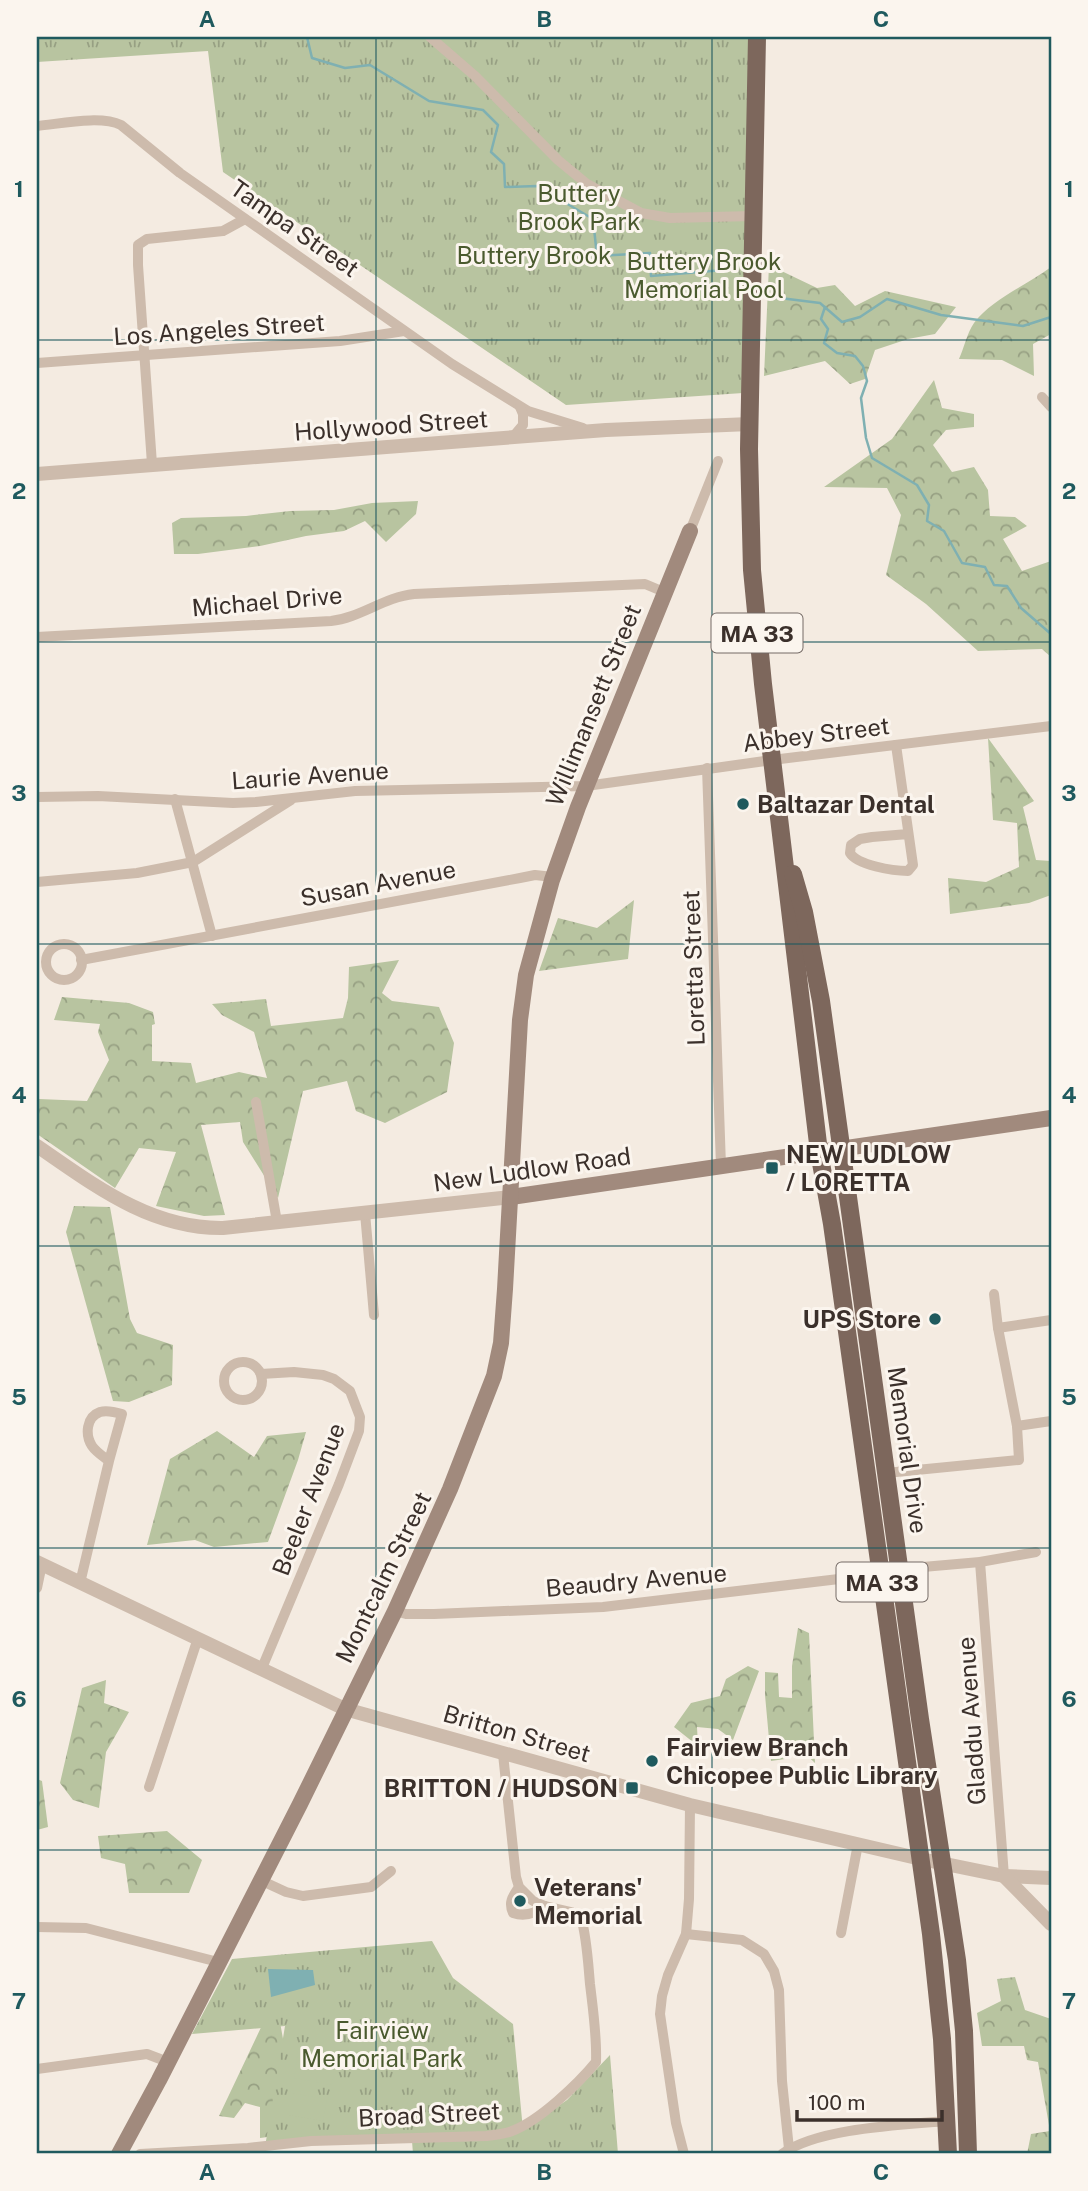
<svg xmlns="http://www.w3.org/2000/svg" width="1088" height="2191" viewBox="0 0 1088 2191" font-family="'Public Sans',sans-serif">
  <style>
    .forest { fill: url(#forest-crowns) }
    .park { fill: url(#park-tufts) }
    .pitch { fill: #b8c4a0 }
    .water { fill: #7fb0b2 }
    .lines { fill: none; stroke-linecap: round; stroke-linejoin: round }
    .stream { stroke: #7fb0b2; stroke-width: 2.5 }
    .minor { stroke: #cdbbac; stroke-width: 10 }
    .tertiary { stroke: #cdbbac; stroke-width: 14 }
    .secondary { stroke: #a18a7d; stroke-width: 16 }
    .primary { stroke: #7d675c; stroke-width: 18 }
    .grid { fill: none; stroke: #1f5a5e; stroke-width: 2; stroke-opacity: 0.55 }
    .poi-dot { fill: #1f5a5e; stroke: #fbf5ee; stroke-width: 2.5 }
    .labels { text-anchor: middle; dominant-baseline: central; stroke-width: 6; stroke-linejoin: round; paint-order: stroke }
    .shield { fill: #fbf5ee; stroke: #756b66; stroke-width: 2 }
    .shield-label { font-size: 23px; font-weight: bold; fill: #3b302b }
    .park-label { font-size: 24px; fill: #4a5a2e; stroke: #fbf5ee }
    .street-label { font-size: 24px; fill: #3b302b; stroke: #fbf5ee }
    .poi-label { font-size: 24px; font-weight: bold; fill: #3b302b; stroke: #fbf5ee; text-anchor: start }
    .neatline { fill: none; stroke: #1f5a5e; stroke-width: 2.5 }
    .grid-label { font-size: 23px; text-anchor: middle; font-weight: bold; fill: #1f5a5e }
  </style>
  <defs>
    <pattern id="forest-crowns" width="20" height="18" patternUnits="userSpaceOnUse" patternTransform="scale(1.75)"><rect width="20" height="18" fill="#b8c4a0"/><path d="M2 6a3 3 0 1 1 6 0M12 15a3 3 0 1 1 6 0" fill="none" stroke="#97a083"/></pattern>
    <pattern id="park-tufts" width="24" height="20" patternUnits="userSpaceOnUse" patternTransform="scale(1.75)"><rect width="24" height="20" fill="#b8c4a0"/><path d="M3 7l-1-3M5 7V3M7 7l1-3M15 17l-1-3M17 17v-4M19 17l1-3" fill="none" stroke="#97a083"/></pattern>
  </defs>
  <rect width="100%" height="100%" fill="#f4ebe1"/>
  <g class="forest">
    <path d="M 769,265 L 817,288 L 835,285 L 855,306 L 885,291 L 956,307 L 935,334 L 908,339 L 875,350 L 865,379 L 850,384 L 825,361 L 764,376 Z"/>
    <path d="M 1051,267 L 1051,334 L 1033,344 L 1034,376 L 1002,360 L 959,359 C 964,348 967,333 974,323 C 992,299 1027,285 1051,267 Z"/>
    <path d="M 934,380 L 942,408 L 974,414 L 974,427 L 946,430 L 933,445 L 952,472 L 974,467 L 988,490 L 990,516 L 1015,517 L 1027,526 L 1003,539 L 1022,571 L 1051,561 L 1051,657 L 1042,649 L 978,651 L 926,604 L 886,575 L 901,515 L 887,488 L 824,487 L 892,439 Z"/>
    <path d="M 418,501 L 416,514 L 386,542 L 365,521 L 344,531 L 306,536 L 260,546 L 198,554 L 174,554 L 172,523 L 181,518 L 246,516 L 290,511 L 334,510 L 372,503 Z"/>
    <path d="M 988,738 L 1034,801 L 1023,807 L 1036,860 L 1051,861 L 1051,895 L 1029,903 L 950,914 L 948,878 L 986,882 L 1019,867 L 1017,823 L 993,820 Z"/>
    <path d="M 634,900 L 628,959 L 539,971 L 558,918 L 597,928 Z"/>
    <path d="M 399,960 L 382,993 L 392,1001 L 439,1007 L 454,1043 L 447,1092 L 385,1123 L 356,1111 L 347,1081 L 303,1091 L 278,1198 L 243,1142 L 240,1122 L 201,1125 L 225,1215 L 204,1216 L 156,1206 L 176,1152 L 139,1148 L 115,1188 L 37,1134 L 37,1071 L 38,1072 L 39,1099 L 87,1101 L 109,1060 L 98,1032 L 100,1024 L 54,1020 L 62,997 L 129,1003 L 153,1012 L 155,1024 L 152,1025 L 152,1061 L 191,1063 L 196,1083 L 239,1072 L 267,1078 L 254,1032 L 222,1015 L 212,1004 L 266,999 L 271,1026 L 343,1018 L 348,998 L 349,967 Z"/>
    <path d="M 74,1206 L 110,1207 L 130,1319 L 137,1333 L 173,1345 L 172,1385 L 129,1402 L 113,1401 L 66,1232 Z"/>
    <path d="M 217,1431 L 254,1457 L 267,1436 L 306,1432 L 298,1460 L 268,1542 L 214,1547 L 195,1540 L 147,1545 L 170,1459 Z"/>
    <path d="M 798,1628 L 809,1633 L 815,1763 L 798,1747 L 785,1759 L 771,1761 L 765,1695 L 765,1672 L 778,1673 L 779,1697 L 792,1698 L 792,1666 Z"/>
    <path d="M 748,1666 L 759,1671 L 733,1740 L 718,1729 L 697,1727 L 698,1746 L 674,1727 L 691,1703 L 720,1696 L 726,1679 Z"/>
    <path d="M 106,1680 L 104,1703 L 129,1712 L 106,1752 L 99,1808 L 73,1800 L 60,1783 L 82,1688 Z"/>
    <path d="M 37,1779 L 42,1781 L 48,1827 L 37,1830 Z"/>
    <path d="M 167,1831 L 202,1860 L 189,1893 L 129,1893 L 125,1864 L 101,1858 L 98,1836 Z"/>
    <path d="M 1015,1977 L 1025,2010 L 1051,2019 L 1051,2154 L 1027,2154 L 1031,2134 L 1050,2131 L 1038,2062 L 1027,2060 L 1024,2046 L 982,2046 L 977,2013 L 1001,2001 L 997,1979 Z"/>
    <path d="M 265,2019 L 280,2022 L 288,2067 L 276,2136 L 260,2138 L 260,2107 L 245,2103 L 234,2118 L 219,2116 Z"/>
  </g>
  <g class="park">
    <path d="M 37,37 L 756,37 L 743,393 L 566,405 L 223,172 L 208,51 L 37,62 Z"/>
    <path d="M 432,1941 L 453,1978 L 513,2024 L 523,2130 L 567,2100 L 610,2055 L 618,2154 L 413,2154 L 412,2141 L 265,2147 L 285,2026 L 192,2034 L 232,1959 Z"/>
  </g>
  <g class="pitch">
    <path d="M 299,2044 L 315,2047 L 310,2081 L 294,2078 Z"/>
    <path d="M 321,2048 L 337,2050 L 332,2085 L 316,2082 Z"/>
    <path d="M 290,2093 L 327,2099 L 323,2121 L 287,2115 Z"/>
  </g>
  <path class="water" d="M 268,1969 L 313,1970 L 315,1985 L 271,1997 Z"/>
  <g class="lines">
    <g class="stream">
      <path d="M 307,37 L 312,58 L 345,68 L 370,65 L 429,101 L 483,110 L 498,125 L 491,152 L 504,164 L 505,187 L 537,186 L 593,219 L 597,256 L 650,253 L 651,276 L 724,270"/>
      <path d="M 772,297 L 820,303 L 842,322 L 860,317 L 887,299 L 941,315 L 1023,326 L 1051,317"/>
      <path d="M 825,307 L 821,319 L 828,329 L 824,343 L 837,353 L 855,356 L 863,366 L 867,381 L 861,398 L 866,438 L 872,458 L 917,485 L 929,505 L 927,521 L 944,531 L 962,563 L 985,567 L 994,585 L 1007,586 L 1021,608 L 1051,634"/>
    </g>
    <g class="minor">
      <path d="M 430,37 L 475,76 L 558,160 L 587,184 L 641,213 L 670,218 L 753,216"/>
      <path d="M 37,126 C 60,124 100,115 121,125 L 180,173 L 452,364 L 528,411 L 583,428"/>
      <path d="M 37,363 L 340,341 L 404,331"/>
      <path d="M 1042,397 L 1051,407"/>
      <path d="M 512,438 L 523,425 L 523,414 L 520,407"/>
      <path d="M 152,464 L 138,265 L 138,245 L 147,239 L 223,231 L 245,219"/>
      <path d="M 690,531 L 718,461"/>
      <path d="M 37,637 L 331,621 C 360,618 384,597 414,594 L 645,584 L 664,592"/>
      <path d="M 896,745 L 913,865 L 908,871 C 893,871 857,865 850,853 L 851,845 L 860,839 L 872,837 L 908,834"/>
      <path d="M 707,768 L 721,1166"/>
      <path d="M 37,797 L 98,796 L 233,803 L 256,802 L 355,791 L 586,786 L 772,760 L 1051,726"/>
      <path d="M 175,799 L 212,936"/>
      <path d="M 37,882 L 137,873 L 193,862 L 291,800"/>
      <circle cx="64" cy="962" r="18"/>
      <path d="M 81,960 L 520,878 L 535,875 L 553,877"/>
      <path d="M 256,1102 L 277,1222"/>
      <path d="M 365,1213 L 374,1315"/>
      <path d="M 994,1294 L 998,1328"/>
      <circle cx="243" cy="1381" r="19"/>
      <path d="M 261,1374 L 294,1372 L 323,1375 L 334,1379 L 350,1391 L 360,1417 L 359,1431 L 339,1484 L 262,1668"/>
      <path d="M 1017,1426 L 1051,1421"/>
      <path d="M 886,1473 L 1019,1460 L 1017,1426 L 998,1328 L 1051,1320"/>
      <path d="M 980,1562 L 1004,1876"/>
      <path d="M 900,1569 L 980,1562 L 1036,1552"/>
      <path d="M 80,1583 L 109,1461 C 104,1457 96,1452 92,1446 C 85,1435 86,1417 100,1412 C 107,1410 115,1412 122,1414 L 109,1461"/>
      <path d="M 37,1588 L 42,1564"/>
      <path d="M 395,1611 L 406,1614 L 434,1614 L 603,1607 L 881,1574"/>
      <path d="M 503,1754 L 516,1877 L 519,1887 C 513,1896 508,1902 513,1913 C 525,1917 536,1913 545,1906 L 533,1901 L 519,1887"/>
      <path d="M 149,1787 L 198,1638"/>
      <path d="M 260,1880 L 286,1892 L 303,1896 L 371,1887 L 391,1871"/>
      <path d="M 37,1927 L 86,1928 L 218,1962"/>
      <path d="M 841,1933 L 858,1844"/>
      <path d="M 686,1934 L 742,1940 L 764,1954 L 774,1971 L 779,1990 L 782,2081 L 789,2149"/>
      <path d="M 37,2069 L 147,2054 L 168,2062"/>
      <path d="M 140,2154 L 248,2148 L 311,2141 L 486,2136 C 494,2135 504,2134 512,2131 C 539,2121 578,2084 596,2062 C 597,2036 593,2010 590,1984 C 588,1962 587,1939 581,1917 L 571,1912 L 545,1906"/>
      <path d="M 684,2154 L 676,2123 L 660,2014 L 662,1996 L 668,1975 L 686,1934 L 689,1899 L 690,1805"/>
      <path d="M 782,2154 C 817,2128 902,2125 947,2121"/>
    </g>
    <g class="tertiary">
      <path d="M 37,474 L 606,430 L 750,424"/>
      <path d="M 37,1146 C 94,1185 150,1229 223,1228 L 511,1197"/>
      <path d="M 37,1562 L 345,1709 L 690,1805 L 921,1859 L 1004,1876 L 1051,1878"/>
      <path d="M 1004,1876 L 1051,1924"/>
    </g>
    <g class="secondary">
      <path d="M 511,1197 L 1051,1118"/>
      <path d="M 119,2154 L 159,2080 L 300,1804 L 395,1611 L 450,1489 L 494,1376 L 501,1343 L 505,1289 L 520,1020 L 526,975 L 552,880 L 578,807 L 690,531"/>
    </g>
    <g class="primary">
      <path d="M 757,37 L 749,449 L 752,570 L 763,684 L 819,1152 L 832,1224 L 931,1934 L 942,2039 L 948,2154"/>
      <path d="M 793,874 L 804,912 L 821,1001 L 920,1719 L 957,1960 L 964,2031 L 968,2154"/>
    </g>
  </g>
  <path class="grid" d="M 376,37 L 376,2154M 712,37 L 712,2154M 37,340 L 1051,340M 37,642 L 1051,642M 37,944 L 1051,944M 37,1246 L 1051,1246M 37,1548 L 1051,1548M 37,1850 L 1051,1850"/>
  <g class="poi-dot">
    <circle cx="743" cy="804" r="7"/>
    <rect x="765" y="1161" width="14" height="14" rx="3.5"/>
    <circle cx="935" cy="1319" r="7"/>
    <circle cx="652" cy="1761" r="7"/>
    <rect x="625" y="1781" width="14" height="14" rx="3.5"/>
    <circle cx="520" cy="1901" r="7"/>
  </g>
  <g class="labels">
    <g class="shield">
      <rect x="711.5" y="613.5" width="91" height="39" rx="5"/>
      <rect x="836.5" y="1562.5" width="91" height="39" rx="5"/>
    </g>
    <g class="shield-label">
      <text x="757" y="633">MA 33</text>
      <text x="882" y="1582">MA 33</text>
    </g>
    <g class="park-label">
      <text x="579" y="193">Buttery<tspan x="579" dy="28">Brook Park</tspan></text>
      <text x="534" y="255">Buttery Brook</text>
      <text x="704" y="261">Buttery Brook<tspan x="704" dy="28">Memorial Pool</tspan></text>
      <text x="382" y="2030">Fairview<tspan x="382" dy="28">Memorial Park</tspan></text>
    </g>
    <g class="street-label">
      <text transform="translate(295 228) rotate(35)">Tampa Street</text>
      <text transform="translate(219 329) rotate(-4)">Los Angeles Street</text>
      <text transform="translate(391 425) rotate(-4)">Hollywood Street</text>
      <text transform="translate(267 601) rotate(-5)">Michael Drive</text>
      <text transform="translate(593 705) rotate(-68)">Willimansett Street</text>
      <text transform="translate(816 734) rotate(-7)">Abbey Street</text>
      <text transform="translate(310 775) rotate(-4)">Laurie Avenue</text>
      <text transform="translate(378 883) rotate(-11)">Susan Avenue</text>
      <text transform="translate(693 968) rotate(-92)">Loretta Street</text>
      <text transform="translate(532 1169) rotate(-8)">New Ludlow Road</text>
      <text transform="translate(908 1450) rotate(82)">Memorial Drive</text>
      <text transform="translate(308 1499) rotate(-69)">Beeler Avenue</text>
      <text transform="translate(383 1577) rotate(-64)">Montcalm Street</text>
      <text transform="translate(636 1580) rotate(-5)">Beaudry Avenue</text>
      <text transform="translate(971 1721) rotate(-94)">Gladdu Avenue</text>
      <text transform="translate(517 1733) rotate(16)">Britton Street</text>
      <text transform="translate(429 2114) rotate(-3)">Broad Street</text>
    </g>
    <g class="poi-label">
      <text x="757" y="804">Baltazar Dental</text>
      <text x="786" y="1154">NEW LUDLOW<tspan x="786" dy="28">/ LORETTA</tspan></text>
      <text x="921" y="1319" text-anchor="end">UPS Store</text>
      <text x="666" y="1747">Fairview Branch<tspan x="666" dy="28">Chicopee Public Library</tspan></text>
      <text x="618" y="1788" text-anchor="end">BRITTON / HUDSON</text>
      <text x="534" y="1887">Veterans'<tspan x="534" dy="28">Memorial</tspan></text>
    </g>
  </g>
  <rect width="1088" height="2191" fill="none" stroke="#fbf5ee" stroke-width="77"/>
  <path d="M797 2110v10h145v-10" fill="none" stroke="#3b302b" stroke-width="3.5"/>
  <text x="808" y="2110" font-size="21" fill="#3b302b" stroke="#fbf5ee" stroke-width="5" paint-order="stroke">100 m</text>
  <rect x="38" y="38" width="1012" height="2114" class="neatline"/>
  <g class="grid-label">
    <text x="207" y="27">A</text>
    <text x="544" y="27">B</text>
    <text x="881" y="27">C</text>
    <text x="19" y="197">1</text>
    <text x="1069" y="197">1</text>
    <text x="19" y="499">2</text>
    <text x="1069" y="499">2</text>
    <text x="19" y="801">3</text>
    <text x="1069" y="801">3</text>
    <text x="19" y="1103">4</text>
    <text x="1069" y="1103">4</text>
    <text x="19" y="1405">5</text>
    <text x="1069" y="1405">5</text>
    <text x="19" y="1707">6</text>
    <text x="1069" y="1707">6</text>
    <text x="19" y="2009">7</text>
    <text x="1069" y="2009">7</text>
    <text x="207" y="2180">A</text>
    <text x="544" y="2180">B</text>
    <text x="881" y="2180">C</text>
  </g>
</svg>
